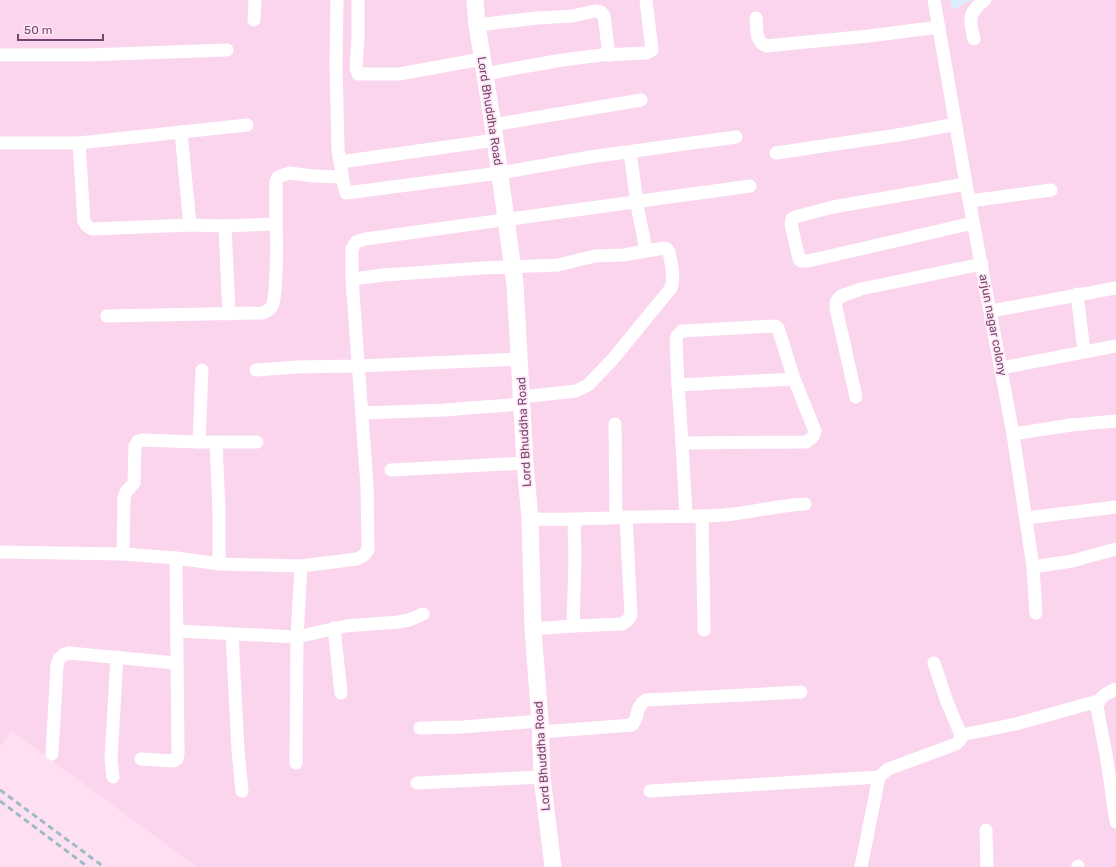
<svg xmlns="http://www.w3.org/2000/svg" width="1116" height="867" viewBox="0 0 1116 867" font-family="Rubik,sans-serif">
  <style>
    .residential { fill: #fbd4ee }
    .education { fill: #ddeefa }
    .lines { fill: none; stroke-linecap: round; stroke-linejoin: round }
    .minor { stroke: #fff; stroke-width: 13 }
    .tertiary { stroke: #fff; stroke-width: 17 }
    .rail { stroke: #9fbbc8; stroke-width: 3; stroke-dasharray: 6 4; stroke-linecap: butt }
    .labels { text-anchor: middle; dominant-baseline: central; stroke-width: 3.5; stroke-linejoin: round; paint-order: stroke }
    .street-label { font-size: 12px; fill: #774570; stroke: #ffe8f6 }
  </style>
  <rect width="100%" height="100%" fill="#fee0f2"/>
  <path class="residential" d="M 0,0 L 1116,0 L 1116,867 L 197,867 L 12,731 L 0,747 Z"/>
  <path class="education" d="M 950,0 L 973,0 L 952,10 Z"/>
  <g class="lines">
    <g class="minor">
      <path d="M 337,0 L 336,64 L 338,150 L 344,186 L 346,193 L 500,173 L 590,157 L 736,137"/>
      <path d="M 358,0 L 358,37 L 356,68 L 358,74 L 399,74 L 482,59"/>
      <path d="M 934,0 L 966,184 L 1013,434 L 1033,567 L 1072,561 L 1116,549"/>
      <path d="M 756,18 C 757,28 755,42 766,46 L 869,36 L 939,27"/>
      <path d="M 254,20 L 255,0"/>
      <path d="M 477,25 L 537,18 L 572,16 L 595,11 L 601,12 L 604,16 L 609,55"/>
      <path d="M 974,39 C 969,20 968,12 985,0"/>
      <path d="M 0,55 L 87,55 L 227,50"/>
      <path d="M 484,74 L 562,60 L 602,55 L 647,53 L 652,50 L 646,0"/>
      <path d="M 493,125 L 641,100"/>
      <path d="M 181,132 L 190,225"/>
      <path d="M 0,143 L 79,143 L 247,125"/>
      <path d="M 79,143 L 84,221 L 87,226 L 92,229 L 190,225 L 225,226 L 276,224 C 277,237 277,297 272,306 C 269,311 266,312 262,313 L 107,316"/>
      <path d="M 630,152 L 638,210 L 646,250"/>
      <path d="M 776,153 L 904,134 L 956,124"/>
      <path d="M 340,162 L 495,140"/>
      <path d="M 966,184 L 833,207 L 795,217 L 792,219 L 791,224 L 799,259 L 801,261 L 808,261 L 973,223"/>
      <path d="M 970,201 L 1051,190"/>
      <path d="M 276,224 L 276,182 L 278,177 L 289,173 L 314,176 L 342,177"/>
      <path d="M 225,226 L 229,314"/>
      <path d="M 352,279 L 384,275 L 482,268 L 558,265 L 595,256 L 623,255 L 664,248 L 667,249 L 669,252 C 671,263 675,277 671,288 L 613,359 L 588,385 L 576,391 L 522,397"/>
      <path d="M 1077,294 L 1084,351"/>
      <path d="M 991,311 L 1116,288"/>
      <path d="M 1001,368 L 1116,346"/>
      <path d="M 256,370 L 296,367 L 358,366 L 520,359"/>
      <path d="M 678,385 L 676,340 L 677,336 L 682,331 L 775,326 L 778,328 L 794,379 L 815,431 C 814,437 811,439 806,442 L 682,443"/>
      <path d="M 856,397 L 836,308 L 836,303 L 838,299 L 841,296 L 861,289 L 982,264"/>
      <path d="M 362,413 L 444,410 L 522,404"/>
      <path d="M 615,424 L 616,517"/>
      <path d="M 1013,434 L 1071,425 L 1116,421"/>
      <path d="M 199,442 L 202,370"/>
      <path d="M 391,470 L 525,463"/>
      <path d="M 686,516 L 682,443 L 678,385 L 794,379"/>
      <path d="M 702,516 L 704,630"/>
      <path d="M 1026,518 L 1116,507"/>
      <path d="M 530,519 C 566,520 602,518 639,517 C 667,516 696,517 724,515 C 751,513 778,505 805,504"/>
      <path d="M 0,552 L 123,554 L 176,558 L 219,564 L 219,510 L 216,442"/>
      <path d="M 123,554 L 124,498 L 126,492 L 134,483 L 135,446 L 138,441 L 142,440 L 199,442 L 257,442"/>
      <path d="M 219,564 L 301,566 L 357,559 L 363,556 L 368,550 L 367,486 L 352,279 L 352,249 L 356,242 L 365,239 L 750,186"/>
      <path d="M 1033,567 L 1036,613"/>
      <path d="M 573,626 L 575,560 L 574,520"/>
      <path d="M 334,628 L 341,693"/>
      <path d="M 533,629 L 573,626 L 622,624 L 628,620 L 631,615 L 626,517"/>
      <path d="M 178,631 L 297,637 L 346,626 L 398,622 L 409,620 L 423,614"/>
      <path d="M 232,634 L 238,750 L 242,791"/>
      <path d="M 1116,689 C 1107,693 1099,697 1097,707 L 1107,760 L 1116,822"/>
      <path d="M 420,728 L 462,727 L 540,721"/>
      <path d="M 541,732 L 632,725 C 640,716 634,708 646,700 L 801,692"/>
      <path d="M 961,735 L 1016,724 L 1098,701"/>
      <path d="M 52,754 L 57,666 L 59,659 L 63,655 L 69,653 L 176,663"/>
      <path d="M 141,759 L 174,761 L 177,759 L 178,754 L 176,558"/>
      <path d="M 296,763 L 297,637 L 301,566"/>
      <path d="M 113,777 L 111,759 L 117,657"/>
      <path d="M 417,783 L 542,777"/>
      <path d="M 650,791 L 879,777"/>
      <path d="M 986,830 L 987,867"/>
      <path d="M 1078,866 L 1078,867"/>
      <path d="M 861,867 L 879,777 L 888,769 L 956,744 L 960,740 L 961,735 L 947,702 L 934,663"/>
    </g>
    <path class="tertiary" d="M 475,0 L 477,25 L 493,125 L 515,284 L 525,463 L 530,519 L 533,629 L 540,721 L 542,777 L 553,867"/>
    <g class="rail">
      <path d="M 0,790 L 104,867"/>
      <path d="M 0,801 L 88,867"/>
    </g>
  </g>
  <g class="labels">
    <g class="street-label">
      <text transform="translate(490 111) rotate(81)">Lord Bhuddha Road</text>
      <text transform="translate(993 325) rotate(79)">arjun nagar colony</text>
      <text transform="translate(524 432) rotate(-93)">Lord Bhuddha Road</text>
      <text transform="translate(542 756) rotate(-94)">Lord Bhuddha Road</text>
    </g>
  </g>
  <path d="M18 34v6h85v-6" fill="none" stroke="#774570" stroke-width="2"/>
  <text x="24" y="34" font-size="12" fill="#774570" stroke="#ffe8f6" stroke-width="3" paint-order="stroke">50 m</text>
</svg>
